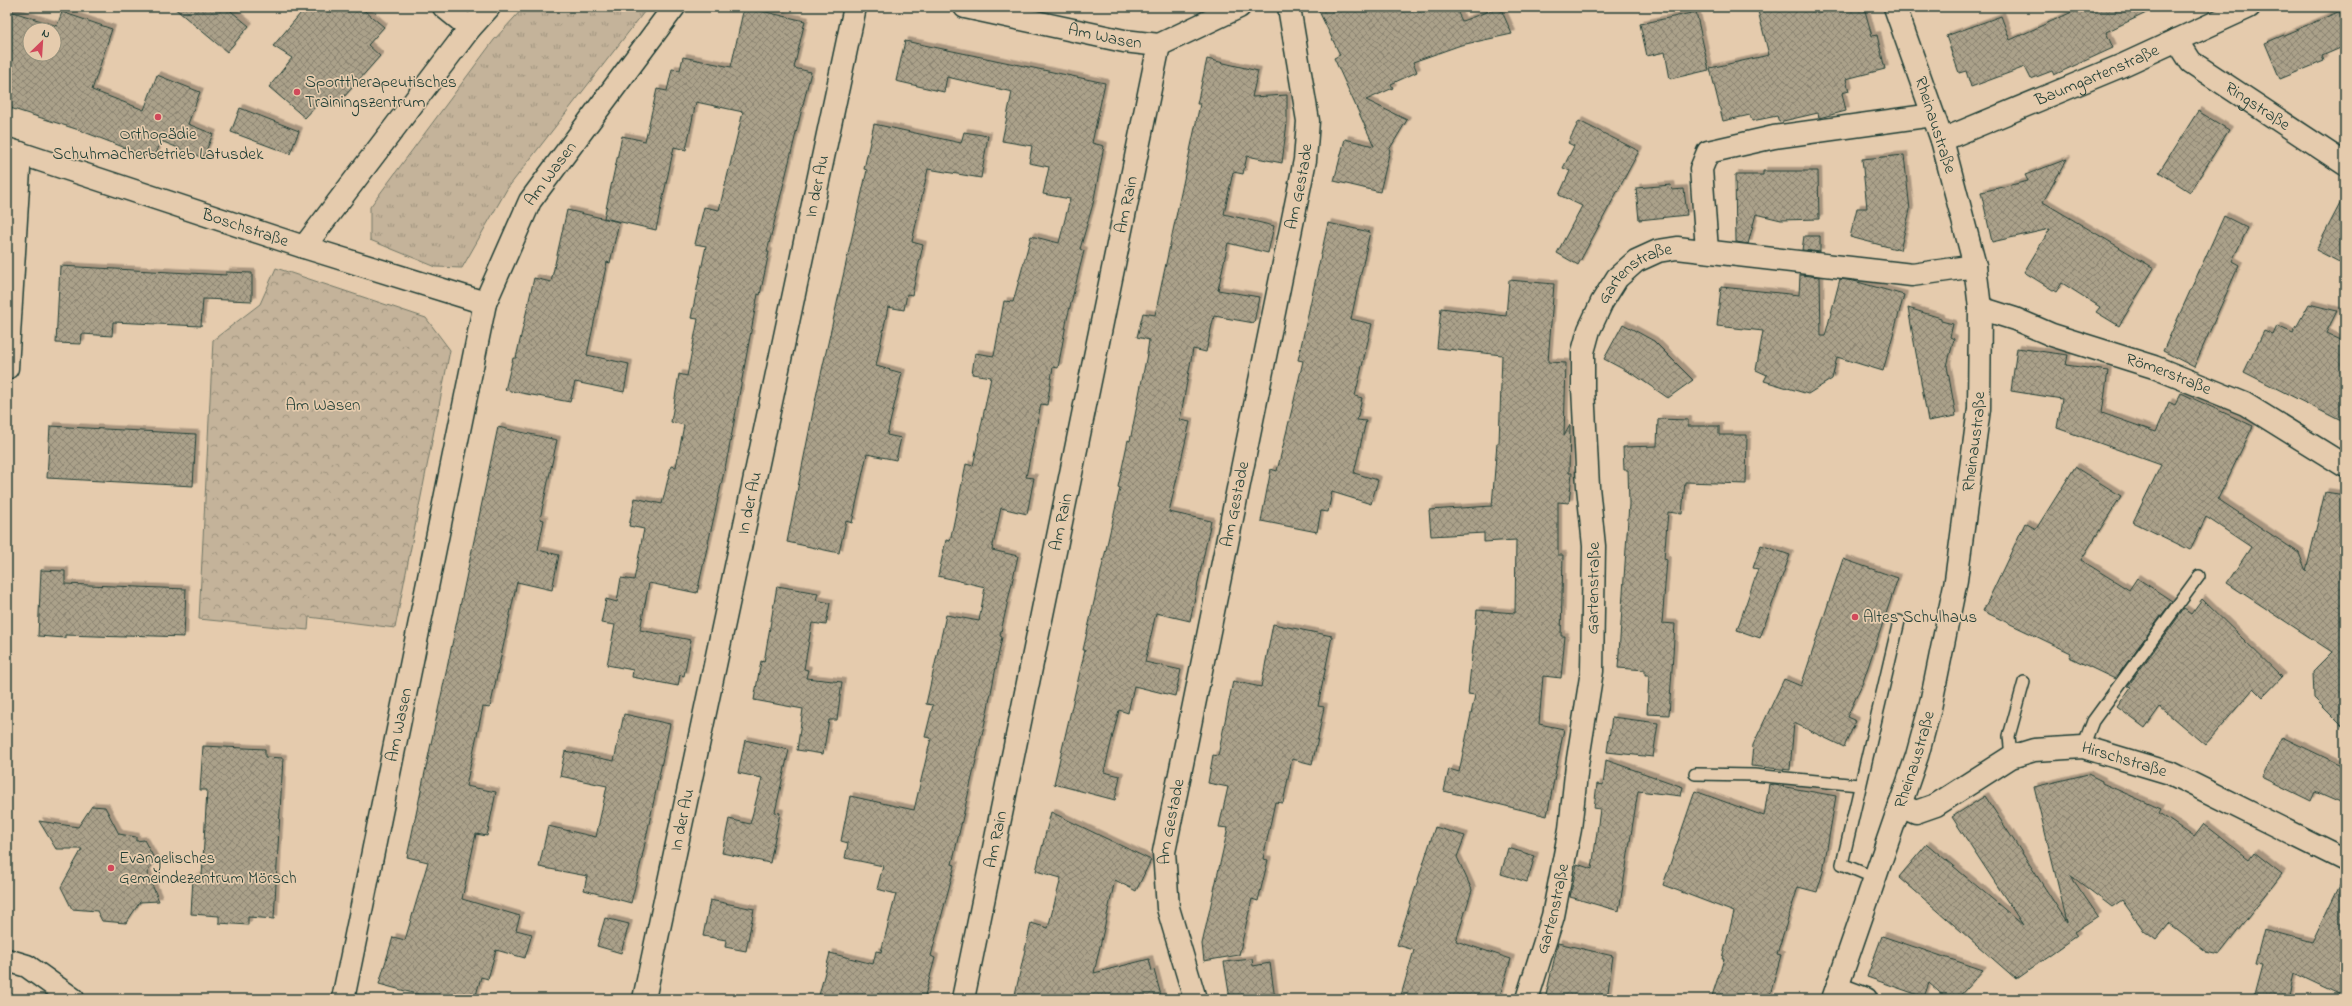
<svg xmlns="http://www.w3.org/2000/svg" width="2352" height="1006" viewBox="0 0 2352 1006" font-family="'Indie Flower',sans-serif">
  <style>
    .grass { fill: url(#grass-tufts); stroke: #727867 }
    .park { fill: url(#park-crowns); stroke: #727867 }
    .building { fill: url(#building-cross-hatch); stroke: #1f3d34; fill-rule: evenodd; filter: url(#shadow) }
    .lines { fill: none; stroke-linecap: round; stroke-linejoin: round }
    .service-casing { stroke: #1f3d34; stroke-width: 14 }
    .minor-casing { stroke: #1f3d34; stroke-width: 25 }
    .tertiary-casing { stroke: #1f3d34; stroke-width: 25 }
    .service { stroke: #e5cbad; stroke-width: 11 }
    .minor { stroke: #e5cbad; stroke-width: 22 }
    .tertiary { stroke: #e5cbad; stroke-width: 22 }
    .poi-dot { fill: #d1495b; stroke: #e5cbad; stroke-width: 1.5 }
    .labels { text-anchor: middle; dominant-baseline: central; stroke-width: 3.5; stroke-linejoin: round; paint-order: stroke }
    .street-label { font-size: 17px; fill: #1f3d34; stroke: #e5cbad }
    .poi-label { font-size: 17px; fill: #1f3d34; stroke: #e5cbad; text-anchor: start }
    .park-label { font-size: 17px; fill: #274339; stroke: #e5cbad }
  </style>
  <defs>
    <pattern id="grass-tufts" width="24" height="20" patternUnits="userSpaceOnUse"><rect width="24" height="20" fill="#c4b39a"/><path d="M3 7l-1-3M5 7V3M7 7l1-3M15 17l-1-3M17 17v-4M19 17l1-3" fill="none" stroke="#9f937e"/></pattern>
    <pattern id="park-crowns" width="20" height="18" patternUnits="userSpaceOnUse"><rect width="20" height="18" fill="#c4b39a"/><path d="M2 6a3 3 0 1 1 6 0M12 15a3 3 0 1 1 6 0" fill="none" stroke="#9f937e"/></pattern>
    <pattern id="building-cross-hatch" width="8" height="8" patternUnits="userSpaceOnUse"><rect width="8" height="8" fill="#aba18a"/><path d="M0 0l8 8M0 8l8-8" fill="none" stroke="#8b8472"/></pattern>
    <filter id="shadow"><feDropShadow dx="3.5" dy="-3.5" stdDeviation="0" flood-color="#0004"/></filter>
  </defs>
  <rect width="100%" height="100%" fill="#e5cbad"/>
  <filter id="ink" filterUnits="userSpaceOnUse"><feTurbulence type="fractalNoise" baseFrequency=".025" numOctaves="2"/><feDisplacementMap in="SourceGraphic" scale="8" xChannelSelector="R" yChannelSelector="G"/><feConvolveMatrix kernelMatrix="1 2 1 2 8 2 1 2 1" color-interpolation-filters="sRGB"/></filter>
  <g filter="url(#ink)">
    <path class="grass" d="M 524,7 L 648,7 L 507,189 L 462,268 L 436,267 L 370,240 L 370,207 L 494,40 Z"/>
    <path class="park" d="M 276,268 L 426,318 L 450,350 L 395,628 L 309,617 L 308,630 L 199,619 L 213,340 L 260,304 Z"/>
    <g class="building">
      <path d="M 173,7 L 226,7 L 249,26 L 227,52 Z"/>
      <path d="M 306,7 L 360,7 L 384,27 L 368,45 L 380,56 L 337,105 L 325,96 L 305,118 L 269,87 L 292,58 L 273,46 Z"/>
      <path d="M 744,7 L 805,21 L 794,68 L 811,72 L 767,252 L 769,252 L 760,295 L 758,294 L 728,454 L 697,593 L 649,583 L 640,630 L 691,640 L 684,676 L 680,675 L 678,686 L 632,677 L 633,670 L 607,665 L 615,625 L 601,623 L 606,599 L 617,602 L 621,578 L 634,580 L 644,529 L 629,526 L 635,498 L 662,504 L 671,466 L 676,467 L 684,425 L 671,422 L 679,374 L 687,376 L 698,319 L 691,318 L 706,246 L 695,244 L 704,207 L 719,210 L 743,112 L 696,102 L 686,150 L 674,147 L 656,230 L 604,218 L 622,136 L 645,141 L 657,89 L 667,91 L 672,69 L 680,70 L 683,57 L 731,67 Z"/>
      <path d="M 1317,7 L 1455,7 L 1462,21 L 1500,7 L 1512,34 L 1461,45 L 1413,62 L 1417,72 L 1391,84 L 1393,88 L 1366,100 L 1407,120 L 1389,150 L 1390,150 L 1380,192 L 1334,181 L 1345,139 L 1374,146 L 1334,58 L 1340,55 Z"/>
      <path d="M 1757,7 L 1864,7 L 1872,36 L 1877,35 L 1885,69 L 1846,79 L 1849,91 L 1842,93 L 1846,111 L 1819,118 L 1818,113 L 1779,122 L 1777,116 L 1752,121 L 1750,115 L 1723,121 L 1710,68 L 1769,55 Z"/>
      <path d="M 2083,7 L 2159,7 L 2106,32 L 2113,48 L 2054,75 L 2052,71 L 2031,79 L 2025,67 L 1971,87 L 1966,71 L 1959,73 L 1946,36 L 2001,16 L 2010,40 Z"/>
      <path d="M 2345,9 L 2345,46 L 2322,56 L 2324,61 L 2280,79 L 2265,43 Z"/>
      <path d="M 7,10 L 57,26 L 62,12 L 112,29 L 92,90 L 144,110 L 157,75 L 200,92 L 188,124 L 213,134 L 203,158 L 161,141 L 154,159 L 79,130 L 7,107 ZM 30,30 L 54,30 L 54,54 L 30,54 Z"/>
      <path d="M 1696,12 L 1709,70 L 1670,79 L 1665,52 L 1647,56 L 1640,24 Z"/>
      <path d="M 905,41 L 1105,83 L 1092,143 L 1104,146 L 1093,204 L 1080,249 L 1084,251 L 1067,319 L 1058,368 L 1053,367 L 1047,405 L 1041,404 L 1026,477 L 1034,478 L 1027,514 L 1001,508 L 992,550 L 1018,556 L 1000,636 L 1002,637 L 987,713 L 952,864 L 955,865 L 931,956 L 935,958 L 924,999 L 818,999 L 830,953 L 873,964 L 876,951 L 881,952 L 896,894 L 877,889 L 883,866 L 845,858 L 848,843 L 841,841 L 850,796 L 914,810 L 931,738 L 925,737 L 933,705 L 926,704 L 946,615 L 979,621 L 985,587 L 938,576 L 946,540 L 950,541 L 966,464 L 973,466 L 991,377 L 972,374 L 975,353 L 994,356 L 1004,301 L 1013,302 L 1031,236 L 1059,243 L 1070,199 L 1043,194 L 1049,167 L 1029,163 L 1032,146 L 1002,141 L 1012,92 L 947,77 L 944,92 L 896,81 Z"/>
      <path d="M 1207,59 L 1258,71 L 1252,97 L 1287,95 L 1287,123 L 1282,163 L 1247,156 L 1243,174 L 1233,172 L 1224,214 L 1274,226 L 1268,253 L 1228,243 L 1218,290 L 1259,297 L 1254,323 L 1214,316 L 1206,352 L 1193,349 L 1180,420 L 1190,422 L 1169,512 L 1211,521 L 1190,621 L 1156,613 L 1145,662 L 1181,670 L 1175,696 L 1134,686 L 1128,713 L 1119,710 L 1104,772 L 1120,776 L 1115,800 L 1054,784 L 1085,650 L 1083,650 L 1120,488 L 1118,487 L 1128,440 L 1130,441 L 1147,354 L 1149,340 L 1137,337 L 1143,313 L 1155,315 L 1200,104 L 1197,104 Z"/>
      <path d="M 240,108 L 299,131 L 290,154 L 231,132 Z"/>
      <path d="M 2198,111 L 2229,130 L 2190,192 L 2159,172 Z"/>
      <path d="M 1579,121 L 1639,151 L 1578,265 L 1557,253 L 1582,206 L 1559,195 L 1570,171 L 1563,168 L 1574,146 L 1568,143 Z"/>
      <path d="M 874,124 L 961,143 L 964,132 L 988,136 L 981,178 L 928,169 L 912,242 L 923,245 L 912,295 L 907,294 L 904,310 L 888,307 L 876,366 L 902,373 L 887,435 L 901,438 L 896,460 L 867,454 L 852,523 L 846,521 L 839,553 L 787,542 L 817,392 L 867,170 L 864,169 Z"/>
      <path d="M 1904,155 L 1910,210 L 1900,250 L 1850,237 L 1857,208 L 1867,208 L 1862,159 Z"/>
      <path d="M 2067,159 L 2043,202 L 2154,268 L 2119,326 L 2096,312 L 2100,307 L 2062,283 L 2056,292 L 2024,272 L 2050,229 L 1992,242 L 1981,192 L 2028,181 L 2025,175 Z"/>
      <path d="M 1763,171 L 1818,171 L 1819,219 L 1781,220 L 1756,214 L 1748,244 L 1736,242 L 1735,175 L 1763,175 Z"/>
      <path d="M 1671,185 L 1672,190 L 1684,189 L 1687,215 L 1639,220 L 1636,188 Z"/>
      <path d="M 2345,194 L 2345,265 L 2316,250 Z"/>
      <path d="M 567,210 L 619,222 L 610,263 L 607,262 L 587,355 L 629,364 L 624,392 L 575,382 L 570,402 L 505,390 L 513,358 L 516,358 L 534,278 L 551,282 Z"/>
      <path d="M 2224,216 L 2248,228 L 2232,261 L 2239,265 L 2194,367 L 2163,351 Z"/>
      <path d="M 1328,223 L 1370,232 L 1351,319 L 1372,324 L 1355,396 L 1362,398 L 1357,420 L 1366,421 L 1354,473 L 1378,480 L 1371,504 L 1332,492 L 1328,512 L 1321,511 L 1317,532 L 1261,521 L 1271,469 L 1277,471 L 1293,405 L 1303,361 L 1298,360 Z"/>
      <path d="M 1804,236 L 1820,236 L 1820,252 L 1802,250 Z"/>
      <path d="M 60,266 L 226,275 L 226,272 L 252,273 L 252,301 L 203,299 L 201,326 L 113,322 L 112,336 L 82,334 L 81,344 L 56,343 Z"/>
      <path d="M 1800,275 L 1820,277 L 1821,336 L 1825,336 L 1840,279 L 1854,281 L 1904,295 L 1883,371 L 1837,357 L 1832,379 L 1808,394 L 1764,381 L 1767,375 L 1756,370 L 1763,331 L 1717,326 L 1721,287 L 1799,295 Z"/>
      <path d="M 1509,280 L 1554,284 L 1548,362 L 1566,363 L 1564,436 L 1570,425 L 1569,473 L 1572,473 L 1569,503 L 1558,502 L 1558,555 L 1563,555 L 1561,636 L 1565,636 L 1561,678 L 1543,676 L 1539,724 L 1564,729 L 1547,816 L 1444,791 L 1449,769 L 1459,772 L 1475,695 L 1468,694 L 1477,610 L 1515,613 L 1516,540 L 1484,542 L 1484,533 L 1431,536 L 1429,510 L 1492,506 L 1497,443 L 1499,443 L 1502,355 L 1437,348 L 1441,308 L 1506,316 Z"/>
      <path d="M 2309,304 L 2337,311 L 2326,333 L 2345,342 L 2345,423 L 2244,372 L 2264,331 L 2273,335 L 2277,326 L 2293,333 Z"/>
      <path d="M 1908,308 L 1941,318 L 1941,321 L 1953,324 L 1950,337 L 1954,339 L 1947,366 L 1956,416 L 1928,421 Z"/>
      <path d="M 1623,324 L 1654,341 L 1693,380 L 1668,398 L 1636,376 L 1604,359 Z"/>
      <path d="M 2017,348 L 2068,355 L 2066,365 L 2108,371 L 2102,413 L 2156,432 L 2169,402 L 2175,405 L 2181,393 L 2253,426 L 2218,499 L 2299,553 L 2306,571 L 2325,492 L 2345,495 L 2345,729 L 2314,698 L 2313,671 L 2332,652 L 2227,583 L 2251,547 L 2206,517 L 2190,550 L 2133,522 L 2161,465 L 2057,428 L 2062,399 L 2011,391 Z"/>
      <path d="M 1658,419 L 1688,420 L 1688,426 L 1719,426 L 1719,435 L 1747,435 L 1746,484 L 1685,482 L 1682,514 L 1668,512 L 1664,559 L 1667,560 L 1662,623 L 1675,624 L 1669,715 L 1647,714 L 1649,675 L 1645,675 L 1645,670 L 1618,668 L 1629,504 L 1628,470 L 1624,470 L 1623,447 L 1657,446 Z"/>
      <path d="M 50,426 L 196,434 L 193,486 L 47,478 Z"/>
      <path d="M 498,427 L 557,440 L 540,519 L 544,520 L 538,550 L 559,555 L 552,590 L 517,582 L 490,708 L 483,707 L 466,786 L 496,792 L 487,836 L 476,834 L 462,899 L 520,916 L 516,930 L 532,934 L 525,958 L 496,950 L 488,979 L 481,977 L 475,999 L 435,999 L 379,984 L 393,937 L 405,940 L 428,862 L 407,857 Z"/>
      <path d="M 2075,467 L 2121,496 L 2081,560 L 2129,590 L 2137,578 L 2172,601 L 2115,679 L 2069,657 L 2071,653 L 1983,611 L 2025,523 L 2036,529 Z"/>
      <path d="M 1761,545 L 1790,555 L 1760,638 L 1737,630 L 1758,569 L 1753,568 Z"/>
      <path d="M 1843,559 L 1898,578 L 1863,682 L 1847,717 L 1856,721 L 1844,747 L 1794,723 L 1790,770 L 1751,766 L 1753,745 L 1784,679 L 1801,686 Z"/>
      <path d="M 41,570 L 65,571 L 65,584 L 186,589 L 184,637 L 125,635 L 125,637 L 65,635 L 65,638 L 38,636 Z"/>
      <path d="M 777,586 L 818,593 L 816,600 L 830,603 L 826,625 L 812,623 L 804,669 L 808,670 L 806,678 L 842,682 L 837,720 L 829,720 L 823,754 L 797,750 L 803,709 L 754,700 L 761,661 L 764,662 Z"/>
      <path d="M 2202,599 L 2282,677 L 2263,697 L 2254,688 L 2205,745 L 2160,707 L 2145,728 L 2117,707 L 2131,687 L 2128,686 L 2184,609 L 2191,614 Z"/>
      <path d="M 1273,624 L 1332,636 L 1318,706 L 1324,707 L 1317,743 L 1312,764 L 1292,759 L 1283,803 L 1275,802 L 1263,859 L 1268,860 L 1258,901 L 1252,899 L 1239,955 L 1204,961 L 1202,944 L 1228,828 L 1219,827 L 1228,787 L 1208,783 L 1213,755 L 1218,756 L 1233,681 L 1261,687 Z"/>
      <path d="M 624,714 L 670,724 L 641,862 L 631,903 L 584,890 L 587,876 L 539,867 L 548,826 L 596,837 L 607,786 L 560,776 L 565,751 L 614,761 Z"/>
      <path d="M 1612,717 L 1658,723 L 1653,757 L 1607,752 Z"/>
      <path d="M 2282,737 L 2345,767 L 2345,805 L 2315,792 L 2311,801 L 2262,777 Z"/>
      <path d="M 745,740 L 789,750 L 775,812 L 780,813 L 770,863 L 722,853 L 729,819 L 750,824 L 762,778 L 738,773 Z"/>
      <path d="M 203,746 L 265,749 L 265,757 L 283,758 L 274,919 L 248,917 L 248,925 L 219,923 L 219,916 L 191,914 L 193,877 L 202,877 L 207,790 L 200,790 Z"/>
      <path d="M 1606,760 L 1683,787 L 1681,796 L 1638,791 L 1619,911 L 1570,897 L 1577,864 L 1592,869 L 1600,809 L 1594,808 L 1597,784 L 1603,785 Z"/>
      <path d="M 2088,774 L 2102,781 L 2102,783 L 2161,809 L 2159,813 L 2194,837 L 2204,824 L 2249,859 L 2254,852 L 2282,874 L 2219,955 L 2206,952 L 2169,924 L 2156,940 L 2144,931 L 2122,900 L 2112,907 L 2070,875 L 2098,916 L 2074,932 L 2077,936 L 2016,979 L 1899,877 L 1927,844 L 2023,925 L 1952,817 L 1985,796 L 2067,922 L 2034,787 Z"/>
      <path d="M 1769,784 L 1836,796 L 1823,872 L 1817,892 L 1798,887 L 1777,954 L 1781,955 L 1769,999 L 1711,999 L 1724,959 L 1722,959 L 1734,912 L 1663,885 L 1695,791 L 1764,816 Z"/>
      <path d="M 92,806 L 105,807 L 119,834 L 136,837 L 136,841 L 144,840 L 155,860 L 147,873 L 159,901 L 140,902 L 126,923 L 102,921 L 97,911 L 72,909 L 61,887 L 82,849 L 56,849 L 39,821 L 78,827 Z"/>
      <path d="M 1051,812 L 1151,860 L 1136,891 L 1115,880 L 1094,973 L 1149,959 L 1152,971 L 1154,970 L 1162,999 L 1014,999 L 1031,923 L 1048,928 L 1061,878 L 1036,871 Z"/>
      <path d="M 1435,827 L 1465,836 L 1457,857 L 1472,890 L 1456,941 L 1511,959 L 1499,999 L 1400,999 L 1414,950 L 1397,945 Z"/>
      <path d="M 1508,848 L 1535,856 L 1527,882 L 1501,874 Z"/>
      <path d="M 2345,874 L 2345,997 L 2294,973 L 2288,999 L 2253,999 L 2262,965 L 2255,964 L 2264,929 L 2312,942 Z"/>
      <path d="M 710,900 L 754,909 L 746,951 L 725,947 L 726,940 L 703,936 Z"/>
      <path d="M 605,918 L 629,924 L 621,953 L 597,946 Z"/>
      <path d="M 1882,936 L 1983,970 L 1957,999 L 1947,999 L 1929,983 L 1924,997 L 1867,977 Z"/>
      <path d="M 1558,943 L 1613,956 L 1607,999 L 1545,999 Z"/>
      <path d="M 1252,959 L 1253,966 L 1270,963 L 1275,999 L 1230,999 L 1224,962 Z"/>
    </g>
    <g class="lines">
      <g class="service-casing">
        <g id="service">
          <path d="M 2083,747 L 2093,721 L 2199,576"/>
          <path d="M 2011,757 L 2009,736 L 2024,682"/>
          <path d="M 1695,774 L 1754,775 L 1859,785"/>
          <path d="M 1875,878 L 1842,864 L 1899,621"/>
        </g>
      </g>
      <g class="minor-casing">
        <g id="minor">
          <path d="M 444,7 L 470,28"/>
          <path id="s1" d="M 965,7 L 1124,41 L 1159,45 L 1239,7"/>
          <path id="s2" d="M 2177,40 L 2191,62 L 2345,164"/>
          <path id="s3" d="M 1942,140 L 2123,65 L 2249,7"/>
          <path id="s4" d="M 7,149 L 304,247 L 485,303"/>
          <path d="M 304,247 L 470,28 L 489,7"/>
          <path d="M 1707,250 L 1701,169 L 1708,152 L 1774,137 L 1933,115"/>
          <path id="s5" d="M 1980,308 L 2015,319 L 2052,335 L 2154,367 L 2245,404 L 2345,466"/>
          <path d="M 7,368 L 20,153"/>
          <path id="s6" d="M 1900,805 L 1916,812 L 1936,805 L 2011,757 L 2034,750 L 2083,747 L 2170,773 L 2345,860"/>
          <path d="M 7,960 L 27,966 L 73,999"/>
          <path d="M 1837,988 L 1866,999"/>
          <path id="s7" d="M 343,999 L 485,303 L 530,201 L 674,7"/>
          <path id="s8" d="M 644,999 L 855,7"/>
          <path id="s9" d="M 963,999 L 1159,45"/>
          <path id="s10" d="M 1195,999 L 1168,908 L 1164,852 L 1305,160 L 1308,121 L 1289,7"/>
          <path id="s11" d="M 1527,999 L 1553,916 L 1570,829 L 1577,765 L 1592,671 L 1594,546 L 1588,487 L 1583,388 L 1583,352 L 1589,330 L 1602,302 L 1617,278 L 1636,261 L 1658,251 L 1677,248 L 1912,275 L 1975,266"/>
        </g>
      </g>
      <g class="tertiary-casing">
        <g id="tertiary">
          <path id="s12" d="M 1833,999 L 1917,756 L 1930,708 L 1956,580 L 1979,409 L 1980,308 L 1975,266 L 1942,140 L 1895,7"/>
        </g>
      </g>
      <use href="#service" class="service"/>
      <use href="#minor" class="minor"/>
      <use href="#tertiary" class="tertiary"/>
    </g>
  </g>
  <g class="poi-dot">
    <circle cx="297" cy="92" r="4"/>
    <circle cx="158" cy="117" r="4"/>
    <circle cx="1855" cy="617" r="4"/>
    <circle cx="111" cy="868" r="4"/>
  </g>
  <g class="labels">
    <g class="street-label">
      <text stroke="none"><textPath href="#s1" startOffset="143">Am Wasen</textPath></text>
      <text stroke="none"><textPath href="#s3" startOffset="168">Baumgartenstraße</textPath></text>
      <text stroke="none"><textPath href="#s2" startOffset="106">Ringstraße</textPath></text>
      <text transform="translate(1935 125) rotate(72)">Rheinaustraße</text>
      <text stroke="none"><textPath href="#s7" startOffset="856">Am Wasen</textPath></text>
      <text stroke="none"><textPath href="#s8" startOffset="831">In der Au</textPath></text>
      <text stroke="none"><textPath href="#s10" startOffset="830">Am Gestade</textPath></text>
      <text stroke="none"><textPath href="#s9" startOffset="811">Am Rain</textPath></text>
      <text stroke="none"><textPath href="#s4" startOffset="251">Boschstraße</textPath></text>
      <text stroke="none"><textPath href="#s11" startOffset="754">Gartenstraße</textPath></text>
      <text stroke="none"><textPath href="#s5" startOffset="200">Römerstraße</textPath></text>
      <text stroke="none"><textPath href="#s12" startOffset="577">Rheinaustraße</textPath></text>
      <text stroke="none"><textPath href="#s8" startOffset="507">In der Au</textPath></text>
      <text stroke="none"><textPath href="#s10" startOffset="506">Am Gestade</textPath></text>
      <text stroke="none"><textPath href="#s9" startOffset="487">Am Rain</textPath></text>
      <text stroke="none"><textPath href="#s11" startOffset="418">Gartenstraße</textPath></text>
      <text stroke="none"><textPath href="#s7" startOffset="280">Am Wasen</textPath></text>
      <text stroke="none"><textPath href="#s12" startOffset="253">Rheinaustraße</textPath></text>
      <text stroke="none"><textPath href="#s6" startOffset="244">Hirschstraße</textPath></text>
      <text stroke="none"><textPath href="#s8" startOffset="183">In der Au</textPath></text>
      <text stroke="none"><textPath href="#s10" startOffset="182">Am Gestade</textPath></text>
      <text stroke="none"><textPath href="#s9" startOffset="163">Am Rain</textPath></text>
      <text stroke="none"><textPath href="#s11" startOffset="94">Gartenstraße</textPath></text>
    </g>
    <g class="poi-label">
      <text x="305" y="82">Sporttherapeutisches<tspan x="305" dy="20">Trainingszentrum</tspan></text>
      <text x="158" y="134" text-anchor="middle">Orthopädie<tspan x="158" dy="20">Schuhmacherbetrieb Latusdek</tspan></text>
      <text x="1863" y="617">Altes Schulhaus</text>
      <text x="119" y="858">Evangelisches<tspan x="119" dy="20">Gemeindezentrum Mörsch</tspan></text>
    </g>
    <g class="park-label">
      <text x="323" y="405">Am Wasen</text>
    </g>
  </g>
  <rect width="2352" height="1006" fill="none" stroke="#e5cbad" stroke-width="24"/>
  <rect x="12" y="12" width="2328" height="982" fill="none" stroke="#1f3d34" stroke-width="1.5" filter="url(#ink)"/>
  <g transform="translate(42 42) rotate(25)"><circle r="19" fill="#e5cbad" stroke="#96927d"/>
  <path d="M0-3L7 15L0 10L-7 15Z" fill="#d1495b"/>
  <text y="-6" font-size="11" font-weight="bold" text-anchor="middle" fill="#1f3d34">N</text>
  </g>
</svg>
